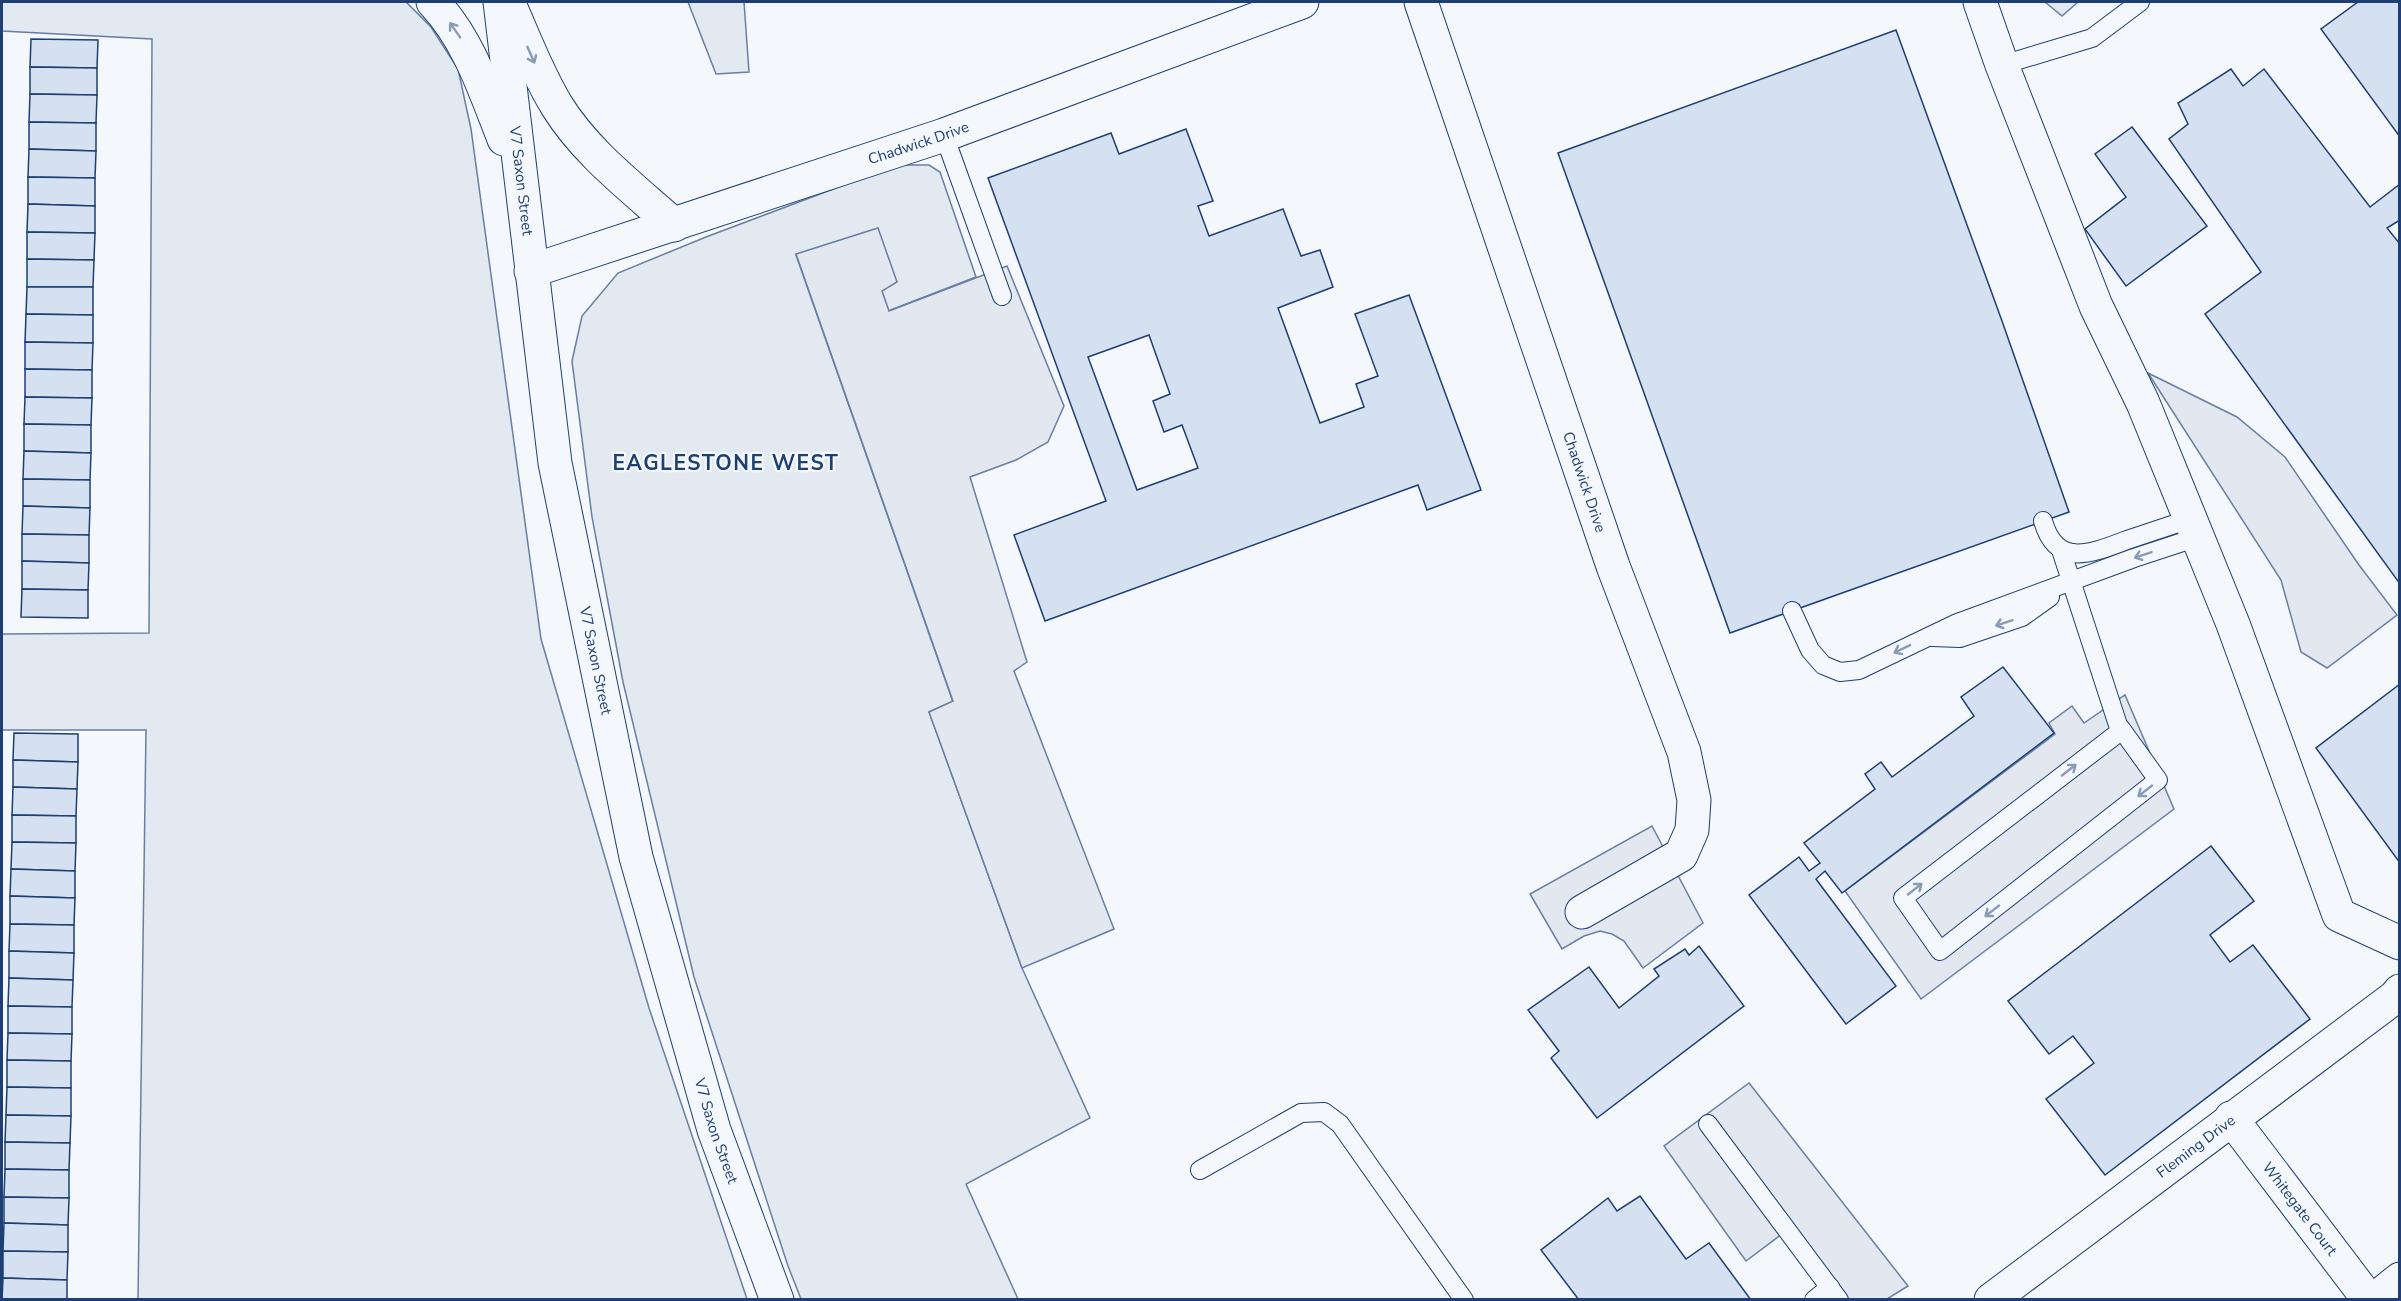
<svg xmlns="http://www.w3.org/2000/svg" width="2401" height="1301" viewBox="0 0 2401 1301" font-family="'Nunito Sans',sans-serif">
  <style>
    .green { fill: #e3e9f0; stroke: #687fa3; stroke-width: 1.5 }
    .parking { fill: #e3e8f0; stroke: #687fa3; stroke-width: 1.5 }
    .building { fill: #d5e0f0; stroke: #1d3f73; stroke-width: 1.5; fill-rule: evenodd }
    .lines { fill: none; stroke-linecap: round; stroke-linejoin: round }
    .lane-casing { stroke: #1d3f73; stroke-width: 20 }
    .street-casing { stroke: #1d3f73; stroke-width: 35 }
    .secondary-casing { stroke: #1d3f73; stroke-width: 35 }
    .lane { stroke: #f4f7fb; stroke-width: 18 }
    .street { stroke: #f4f7fb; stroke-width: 33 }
    .secondary { stroke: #f4f7fb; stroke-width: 33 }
    .oneway { stroke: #889bb7 }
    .labels { text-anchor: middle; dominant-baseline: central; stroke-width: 4.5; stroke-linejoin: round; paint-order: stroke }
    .street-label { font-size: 15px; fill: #1d3f73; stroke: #f4f7fb }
    .district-label { font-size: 21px; font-weight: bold; letter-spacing: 1.5px; fill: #1d3f73; stroke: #f4f7fb }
  </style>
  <rect width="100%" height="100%" fill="#f4f7fb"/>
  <g class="green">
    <path d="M 2,2 L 406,2 L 431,27 L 458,69 L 471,129 L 541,639 L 649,1008 L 747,1299 L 138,1299 L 146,730 L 2,730 L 2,634 L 149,633 L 152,39 L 2,31 Z"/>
    <path d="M 688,2 L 744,2 L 749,72 L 716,74 Z"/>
    <path d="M 897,165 L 929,165 L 940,172 L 976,277 L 888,311 L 882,291 L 796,255 L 953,702 L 929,712 L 1022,968 L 1090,1118 L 966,1184 L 1018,1299 L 801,1299 L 788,1266 L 694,977 L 623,682 L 592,517 L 572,361 L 582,316 L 618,273 L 706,237 Z"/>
  </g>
  <g class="parking">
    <path d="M 2045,2 L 2078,2 L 2062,16 Z"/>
    <path d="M 878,228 L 897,282 L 882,291 L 889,311 L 1007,266 L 1064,406 L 1048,442 L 1016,460 L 970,477 L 1027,662 L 1014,671 L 1114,929 L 1022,968 L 929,712 L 953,701 L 796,254 Z"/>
    <path d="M 2148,373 L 2237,417 L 2285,457 L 2359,565 L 2397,615 L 2327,668 L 2301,652 L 2281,580 Z"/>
    <path d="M 2125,695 L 2174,809 L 1921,999 L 1845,891 L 2055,734 L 2049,723 L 2072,706 L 2084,723 Z"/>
    <path d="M 1652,826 L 1703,923 L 1643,968 L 1624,941 L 1612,934 L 1600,931 L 1584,936 L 1562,949 L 1530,894 Z"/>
    <path d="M 1749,1083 L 1908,1286 L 1887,1299 L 1842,1299 L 1790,1228 L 1746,1261 L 1664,1146 Z"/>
  </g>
  <g class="building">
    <path d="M 2358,2 L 2400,2 L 2400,137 L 2321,29 Z"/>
    <path d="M 1896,30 L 2002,321 L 2069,512 L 1730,633 L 1558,153 Z"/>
    <path d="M 31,39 L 98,40 L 97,68 L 30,67 Z"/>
    <path d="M 30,67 L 97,68 L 97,95 L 30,94 Z"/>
    <path d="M 2231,69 L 2243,86 L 2264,69 L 2370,207 L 2400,184 L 2400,220 L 2387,228 L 2400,244 L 2400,584 L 2205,314 L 2261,272 L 2169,139 L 2188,124 L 2178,103 Z"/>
    <path d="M 30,94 L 97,95 L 96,123 L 29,122 Z"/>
    <path d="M 29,122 L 96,123 L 96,151 L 29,149 Z"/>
    <path d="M 2132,127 L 2207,226 L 2126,286 L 2085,229 L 2126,197 L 2095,154 Z"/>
    <path d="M 1186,129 L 1213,201 L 1198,206 L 1209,236 L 1283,209 L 1301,256 L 1320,250 L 1333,287 L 1278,308 L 1320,423 L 1364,407 L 1356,384 L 1378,376 L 1355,314 L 1409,295 L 1481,490 L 1427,510 L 1418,485 L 1045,621 L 1014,535 L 1106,501 L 988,178 L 1111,133 L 1119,154 ZM 1149,335 L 1170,394 L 1153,401 L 1164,432 L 1182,425 L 1198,468 L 1137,490 L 1088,357 Z"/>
    <path d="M 29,149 L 96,151 L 95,178 L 28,177 Z"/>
    <path d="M 28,177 L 95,178 L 95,206 L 28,204 Z"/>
    <path d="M 28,204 L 95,206 L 95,233 L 27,232 Z"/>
    <path d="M 27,232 L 95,233 L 94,260 L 27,259 Z"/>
    <path d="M 27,259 L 94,260 L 93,287 L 27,287 Z"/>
    <path d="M 27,287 L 93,287 L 93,315 L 26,314 Z"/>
    <path d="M 26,314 L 93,315 L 93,343 L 25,342 Z"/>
    <path d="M 25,342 L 93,343 L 92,370 L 25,369 Z"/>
    <path d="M 25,369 L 92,370 L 92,398 L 25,397 Z"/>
    <path d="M 25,397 L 92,398 L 91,425 L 24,424 Z"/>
    <path d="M 24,424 L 91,425 L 91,453 L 24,451 Z"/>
    <path d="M 24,451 L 91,453 L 90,480 L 23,479 Z"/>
    <path d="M 23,479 L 90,480 L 90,508 L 23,506 Z"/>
    <path d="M 23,506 L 90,508 L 89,535 L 22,534 Z"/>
    <path d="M 22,534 L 89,535 L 89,563 L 22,561 Z"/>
    <path d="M 22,561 L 89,563 L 88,590 L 22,589 Z"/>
    <path d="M 22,589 L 88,590 L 88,618 L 21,617 Z"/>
    <path d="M 2003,667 L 2054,733 L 1842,893 L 1825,871 L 1816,879 L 1896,986 L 1846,1024 L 1749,895 L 1799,857 L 1809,871 L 1820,863 L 1804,843 L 1875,789 L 1865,774 L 1881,762 L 1892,777 L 1974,716 L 1961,697 Z"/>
    <path d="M 2400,684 L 2400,863 L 2316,748 Z"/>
    <path d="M 14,733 L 78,734 L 78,762 L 13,760 Z"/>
    <path d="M 13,760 L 78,762 L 77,789 L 13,787 Z"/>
    <path d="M 13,787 L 77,789 L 76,816 L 12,815 Z"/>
    <path d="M 12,815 L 76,816 L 76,843 L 12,842 Z"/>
    <path d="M 12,842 L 76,843 L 75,871 L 11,869 Z"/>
    <path d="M 2211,846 L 2254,901 L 2210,935 L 2230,962 L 2253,945 L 2310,1019 L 2105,1175 L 2046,1099 L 2094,1063 L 2073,1036 L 2049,1054 L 2008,1001 Z"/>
    <path d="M 11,869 L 75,871 L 75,898 L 10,896 Z"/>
    <path d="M 10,896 L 75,898 L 74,925 L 10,924 Z"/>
    <path d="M 10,924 L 74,925 L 74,953 L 9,951 Z"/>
    <path d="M 1699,946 L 1744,1006 L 1597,1118 L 1551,1058 L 1559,1051 L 1528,1010 L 1589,967 L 1619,1008 L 1659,976 L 1654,969 L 1685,949 L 1689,955 Z"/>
    <path d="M 9,951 L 74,953 L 73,980 L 9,978 Z"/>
    <path d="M 9,978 L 73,980 L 72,1007 L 8,1006 Z"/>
    <path d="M 8,1006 L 72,1007 L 72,1034 L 8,1033 Z"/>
    <path d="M 8,1033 L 72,1034 L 71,1061 L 7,1060 Z"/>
    <path d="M 7,1060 L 71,1061 L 71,1088 L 7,1087 Z"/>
    <path d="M 7,1087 L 71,1088 L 71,1116 L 6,1115 Z"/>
    <path d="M 6,1115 L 71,1116 L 70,1143 L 5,1142 Z"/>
    <path d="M 5,1142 L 70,1143 L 69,1170 L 5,1169 Z"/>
    <path d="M 5,1169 L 69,1170 L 69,1198 L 4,1197 Z"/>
    <path d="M 1640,1196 L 1686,1259 L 1709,1243 L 1751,1300 L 1579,1300 L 1541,1250 L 1608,1198 L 1617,1211 Z"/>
    <path d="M 4,1197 L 69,1198 L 68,1225 L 4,1223 Z"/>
    <path d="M 4,1223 L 68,1225 L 68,1252 L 3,1251 Z"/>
    <path d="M 3,1251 L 68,1252 L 67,1280 L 3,1278 Z"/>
    <path d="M 3,1278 L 67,1280 L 67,1300 L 2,1300 Z"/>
  </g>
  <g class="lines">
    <g class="lane-casing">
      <g id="lane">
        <path d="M 2002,65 L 2092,38 L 2140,2"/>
        <path d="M 944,135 L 1002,296"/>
        <path d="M 2043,521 C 2057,569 2092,553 2127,540 C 2148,533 2169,526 2190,519"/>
        <path d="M 2061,550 L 2118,725 L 2122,730 L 2158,780 L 1940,951 L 1903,898 L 2122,730"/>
        <path d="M 1792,611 L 1810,650 L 1823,665 L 1840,672 L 1859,670 L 1955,624 L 2134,558 L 2198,537"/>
        <path d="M 1932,637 L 1960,638 L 2022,617 L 2050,597"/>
        <path d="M 1708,1124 L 1839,1300"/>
        <path d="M 1200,1170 L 1301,1113 L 1324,1112 L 1340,1124 L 1464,1300"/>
        <path d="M 1814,1300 L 1830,1287"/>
      </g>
    </g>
    <g class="street-casing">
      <g id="street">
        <path id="s1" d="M 1421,2 L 1613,566 L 1684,752 L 1694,800 L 1692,830 L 1681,855 L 1582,912"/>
        <path d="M 1980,2 L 2002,65 L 2096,306 L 2143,403 L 2233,624 L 2339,915 L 2400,943"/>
        <path id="s2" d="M 531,271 L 944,135 L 1302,2"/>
        <path id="s3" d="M 2231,1118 L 2369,1300"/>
        <path id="s4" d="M 1991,1300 L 2395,997 L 2400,991"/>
        <path d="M 2374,1300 L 2400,1279"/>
      </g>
    </g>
    <g class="secondary-casing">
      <g id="secondary">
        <path d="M 433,2 C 469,40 485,91 504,139"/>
        <path id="s5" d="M 500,2 L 555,463 L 636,857 L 714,1130 L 777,1300"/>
        <path d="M 510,6 C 525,40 538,75 557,106 C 586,153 634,189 674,225"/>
      </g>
    </g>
    <use href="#lane" class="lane"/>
    <use href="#street" class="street"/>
    <use href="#secondary" class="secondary"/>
  </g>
  <defs><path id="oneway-shaft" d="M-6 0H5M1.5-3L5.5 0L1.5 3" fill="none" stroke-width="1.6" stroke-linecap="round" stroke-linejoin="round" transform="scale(1.5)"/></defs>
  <g class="oneway">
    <use href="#oneway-shaft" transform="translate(455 30) rotate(-125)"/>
    <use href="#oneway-shaft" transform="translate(531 55) rotate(66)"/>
    <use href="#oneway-shaft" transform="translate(2143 555) rotate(162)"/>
    <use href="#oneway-shaft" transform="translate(2004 623) rotate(161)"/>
    <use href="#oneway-shaft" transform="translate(1902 649) rotate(154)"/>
    <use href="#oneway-shaft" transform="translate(2069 770) rotate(-38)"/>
    <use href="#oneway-shaft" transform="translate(2145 791) rotate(142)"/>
    <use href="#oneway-shaft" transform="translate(1915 889) rotate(-38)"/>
    <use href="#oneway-shaft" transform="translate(1992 911) rotate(142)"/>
  </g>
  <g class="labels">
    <g class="street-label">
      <text stroke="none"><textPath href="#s2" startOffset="408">Chadwick Drive</textPath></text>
      <text stroke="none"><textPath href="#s5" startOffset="180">V7 Saxon Street</textPath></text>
      <text stroke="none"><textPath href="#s1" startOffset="507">Chadwick Drive</textPath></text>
      <text stroke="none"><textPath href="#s5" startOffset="666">V7 Saxon Street</textPath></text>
      <text stroke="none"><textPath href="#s5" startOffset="1152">V7 Saxon Street</textPath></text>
      <text stroke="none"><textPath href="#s4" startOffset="256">Fleming Drive</textPath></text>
      <text stroke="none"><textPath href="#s3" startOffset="114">Whitegate Court</textPath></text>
    </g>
    <g class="district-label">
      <text x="726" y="463">EAGLESTONE WEST</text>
    </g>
  </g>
  <rect width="2401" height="1301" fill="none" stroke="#1d3f73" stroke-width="6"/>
</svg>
